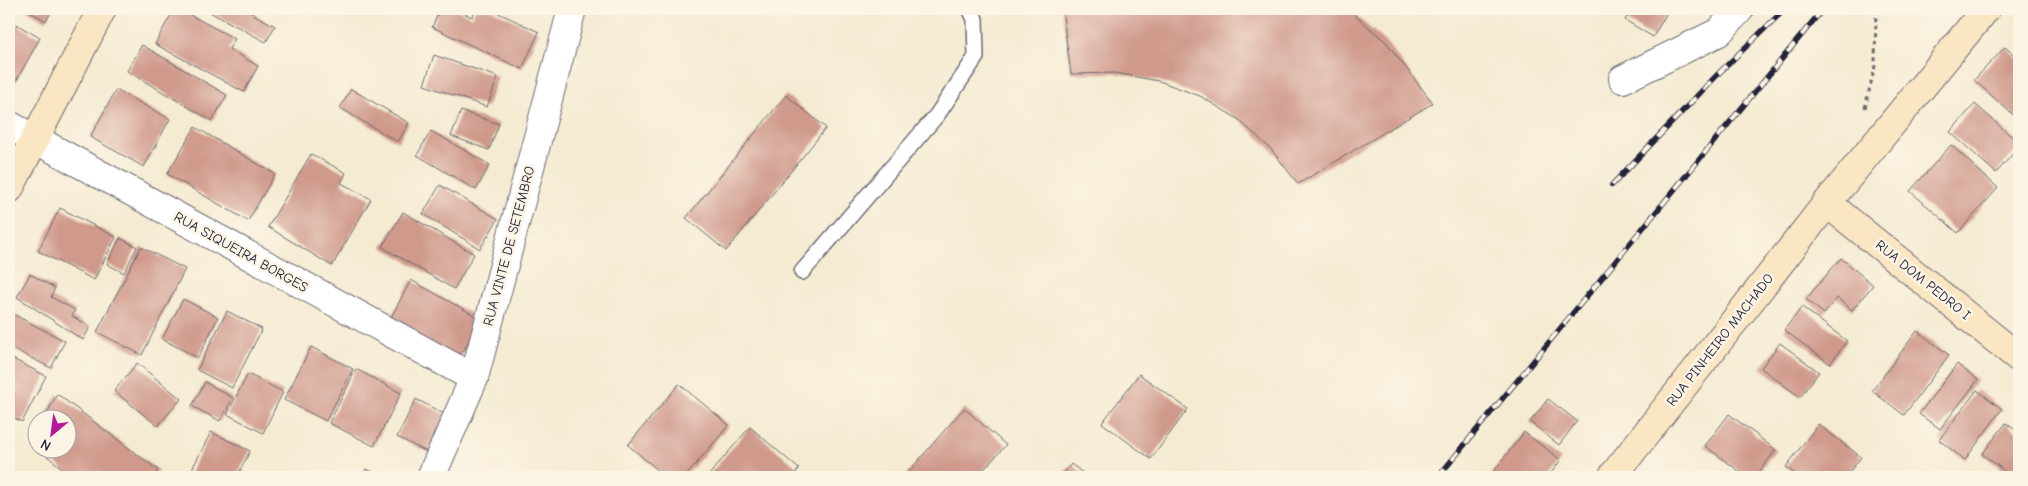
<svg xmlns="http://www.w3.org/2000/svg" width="2028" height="486" viewBox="0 0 2028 486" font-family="'Comic Neue',sans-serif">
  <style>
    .building { fill: #cf998b }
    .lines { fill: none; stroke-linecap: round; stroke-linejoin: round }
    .lane-casing { stroke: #6c6870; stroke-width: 18 }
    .street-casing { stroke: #6c6870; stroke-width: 30 }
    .secondary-casing { stroke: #6c6870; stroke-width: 30 }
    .path { stroke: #6c6870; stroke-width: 3; stroke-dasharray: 4 4; stroke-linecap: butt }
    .lane { stroke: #fff; stroke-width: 15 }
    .street { stroke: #fff; stroke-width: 28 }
    .secondary { stroke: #fbe6c4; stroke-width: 28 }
    .rail-casing { stroke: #22223b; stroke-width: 5.5 }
    .rail { stroke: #fcf5e5; stroke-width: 4; stroke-dasharray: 11; stroke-linecap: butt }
    .labels { text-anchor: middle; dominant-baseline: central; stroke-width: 5; stroke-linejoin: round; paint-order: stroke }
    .street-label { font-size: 14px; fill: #22223b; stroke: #fcf5e5 }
  </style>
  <rect width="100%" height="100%" fill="#fcf5e5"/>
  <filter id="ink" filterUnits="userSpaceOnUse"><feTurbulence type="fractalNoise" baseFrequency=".02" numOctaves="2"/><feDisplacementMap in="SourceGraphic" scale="10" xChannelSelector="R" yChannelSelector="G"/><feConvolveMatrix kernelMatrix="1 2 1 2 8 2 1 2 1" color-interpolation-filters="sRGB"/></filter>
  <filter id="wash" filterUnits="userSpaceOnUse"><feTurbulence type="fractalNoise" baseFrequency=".0096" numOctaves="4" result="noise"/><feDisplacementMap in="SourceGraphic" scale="20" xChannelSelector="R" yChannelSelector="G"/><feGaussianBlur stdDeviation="1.12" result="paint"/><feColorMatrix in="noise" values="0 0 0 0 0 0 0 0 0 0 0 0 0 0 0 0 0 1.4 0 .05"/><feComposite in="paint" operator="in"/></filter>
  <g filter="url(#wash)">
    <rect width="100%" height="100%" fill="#f4ebd1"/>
    <g id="blocks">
      <g class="building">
        <path d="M 25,9 L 53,9 L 46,21 Z"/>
        <path d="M 174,9 L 179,9 L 235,39 L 229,49 L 258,66 L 244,92 L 155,44 Z"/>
        <path d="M 204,9 L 244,9 L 275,26 L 266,42 Z"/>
        <path d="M 440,9 L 455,9 L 472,17 L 476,9 L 490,9 L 539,32 L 522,69 L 432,27 Z"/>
        <path d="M 1062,9 L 1348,9 L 1386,42 L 1433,103 L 1298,184 L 1271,149 L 1238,119 L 1200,96 L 1159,81 L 1115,73 L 1071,74 Z"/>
        <path d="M 1632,9 L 1669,9 L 1653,37 L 1625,20 Z"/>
        <path d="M 9,20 L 40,38 L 14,85 L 9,82 Z"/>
        <path d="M 142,45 L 227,95 L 212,121 L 127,71 Z"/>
        <path d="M 2005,47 L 2019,59 L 2019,120 L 1974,80 Z"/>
        <path d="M 434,55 L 498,77 L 487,107 L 424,85 Z"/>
        <path d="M 351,89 L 409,123 L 398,142 L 340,108 Z"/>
        <path d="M 116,90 L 170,119 L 144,167 L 90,137 Z"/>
        <path d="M 786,95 L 826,128 L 726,251 L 686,218 Z"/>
        <path d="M 1975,104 L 2019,143 L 2019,147 L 1996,173 L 1950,132 Z"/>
        <path d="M 461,111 L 499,124 L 489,150 L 451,136 Z"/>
        <path d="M 195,127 L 275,174 L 248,221 L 167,174 Z"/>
        <path d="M 431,131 L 490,165 L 476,190 L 417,155 Z"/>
        <path d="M 1951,145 L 1998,188 L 1958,233 L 1910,191 Z"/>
        <path d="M 311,154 L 346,173 L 341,183 L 371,199 L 332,266 L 268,227 Z"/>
        <path d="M 440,185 L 498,219 L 480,249 L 423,214 Z"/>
        <path d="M 60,208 L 116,237 L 94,280 L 38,251 Z"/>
        <path d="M 403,212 L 474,254 L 454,289 L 382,247 Z"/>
        <path d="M 120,238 L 137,247 L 124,273 L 107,264 Z"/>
        <path d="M 141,247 L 185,269 L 142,355 L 97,332 Z"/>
        <path d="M 1841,258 L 1873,285 L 1852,310 L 1837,298 L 1824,314 L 1806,299 Z"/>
        <path d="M 30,274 L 55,288 L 51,297 L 75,310 L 72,316 L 90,327 L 83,340 L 17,297 Z"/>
        <path d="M 411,280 L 481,319 L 459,359 L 389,321 Z"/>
        <path d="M 183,299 L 218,317 L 198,358 L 162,339 Z"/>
        <path d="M 1802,307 L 1847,341 L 1830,364 L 1784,330 Z"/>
        <path d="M 227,311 L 262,329 L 232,388 L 197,370 Z"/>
        <path d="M 9,312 L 65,341 L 51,368 L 9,347 Z"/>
        <path d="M 1917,331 L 1949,355 L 1904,415 L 1872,391 Z"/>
        <path d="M 1780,343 L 1819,372 L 1800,397 L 1761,368 Z"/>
        <path d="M 311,347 L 353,369 L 326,421 L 284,400 Z"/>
        <path d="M 9,357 L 46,376 L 22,422 L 9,415 Z"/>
        <path d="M 137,363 L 181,399 L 158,426 L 114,391 Z"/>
        <path d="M 1957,364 L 1978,380 L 1940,429 L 1919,414 Z"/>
        <path d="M 356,369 L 401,393 L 374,446 L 329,423 Z"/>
        <path d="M 248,374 L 283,392 L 263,433 L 227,414 Z"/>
        <path d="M 1139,374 L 1188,409 L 1151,459 L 1102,423 Z"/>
        <path d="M 205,382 L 233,398 L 220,421 L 192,406 Z"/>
        <path d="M 679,384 L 729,425 L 685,477 L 666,477 L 628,445 Z"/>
        <path d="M 1977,390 L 2002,409 L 1965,460 L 1939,440 Z"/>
        <path d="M 57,394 L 158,470 L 154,477 L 73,477 L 47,456 L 50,448 L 68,448 L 68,418 L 45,417 Z"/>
        <path d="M 416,399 L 448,416 L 429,453 L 397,437 Z"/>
        <path d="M 1548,399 L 1577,421 L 1559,445 L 1530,422 Z"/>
        <path d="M 964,408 L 1006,445 L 977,477 L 904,477 Z"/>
        <path d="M 1729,414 L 1776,450 L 1755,477 L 1747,477 L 1705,446 Z"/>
        <path d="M 2006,423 L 2019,433 L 2019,462 L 2010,475 L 1982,454 Z"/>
        <path d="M 1818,424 L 1861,457 L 1846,477 L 1799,477 L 1786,467 Z"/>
        <path d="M 750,427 L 799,469 L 792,477 L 707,477 Z"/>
        <path d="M 211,432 L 250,451 L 237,477 L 188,477 Z"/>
        <path d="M 1524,432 L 1561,460 L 1548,477 L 1489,477 Z"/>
        <path d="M 1071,464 L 1088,477 L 1061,477 Z"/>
        <path d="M 366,469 L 383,477 L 362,477 Z"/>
      </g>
    </g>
  </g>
  <g filter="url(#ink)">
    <use href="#blocks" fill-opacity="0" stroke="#6c6870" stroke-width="1"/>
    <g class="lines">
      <g class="lane-casing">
        <path id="lane" d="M 802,272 L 937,115 L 976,57 L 975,19 L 970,9"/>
      </g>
      <g class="street-casing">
        <g id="street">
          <path d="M 1623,79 L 1719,32 L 1740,9"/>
          <path d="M 9,125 L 474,378"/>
          <path d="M 431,477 L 474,378 L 572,9"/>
        </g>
      </g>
      <g class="secondary-casing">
        <g id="secondary">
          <path d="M 9,189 L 102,9"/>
          <path d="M 1827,203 L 2019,358"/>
          <path d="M 1612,477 L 1827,203 L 1986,9"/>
        </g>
      </g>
      <path class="path" d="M 1865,108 L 1875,66 L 1876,9"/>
      <use href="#lane" class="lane"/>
      <use href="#street" class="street"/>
      <use href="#secondary" class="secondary"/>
      <g class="rail-casing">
        <g id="rail">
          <path d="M 1612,185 L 1719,73 L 1785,9"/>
          <path d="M 1438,477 L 1823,9"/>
        </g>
      </g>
      <use href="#rail" class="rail"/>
    </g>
  </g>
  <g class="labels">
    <g class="street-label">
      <text transform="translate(509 246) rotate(-75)">RUA VINTE DE SETEMBRO</text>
      <text transform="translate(241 252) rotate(29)">RUA SIQUEIRA BORGES</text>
      <text transform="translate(1923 280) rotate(39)">RUA DOM PEDRO I</text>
      <text transform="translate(1720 340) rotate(-52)">RUA PINHEIRO MACHADO</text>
    </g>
  </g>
  <rect width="2028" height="486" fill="none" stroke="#fcf5e5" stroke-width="30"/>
  <g transform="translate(52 434) rotate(209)"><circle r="24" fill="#fcf5e5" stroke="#a5a1a1"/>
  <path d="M0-4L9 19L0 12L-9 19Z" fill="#b5179e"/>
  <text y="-8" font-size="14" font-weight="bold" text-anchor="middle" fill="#22223b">N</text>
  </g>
</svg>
